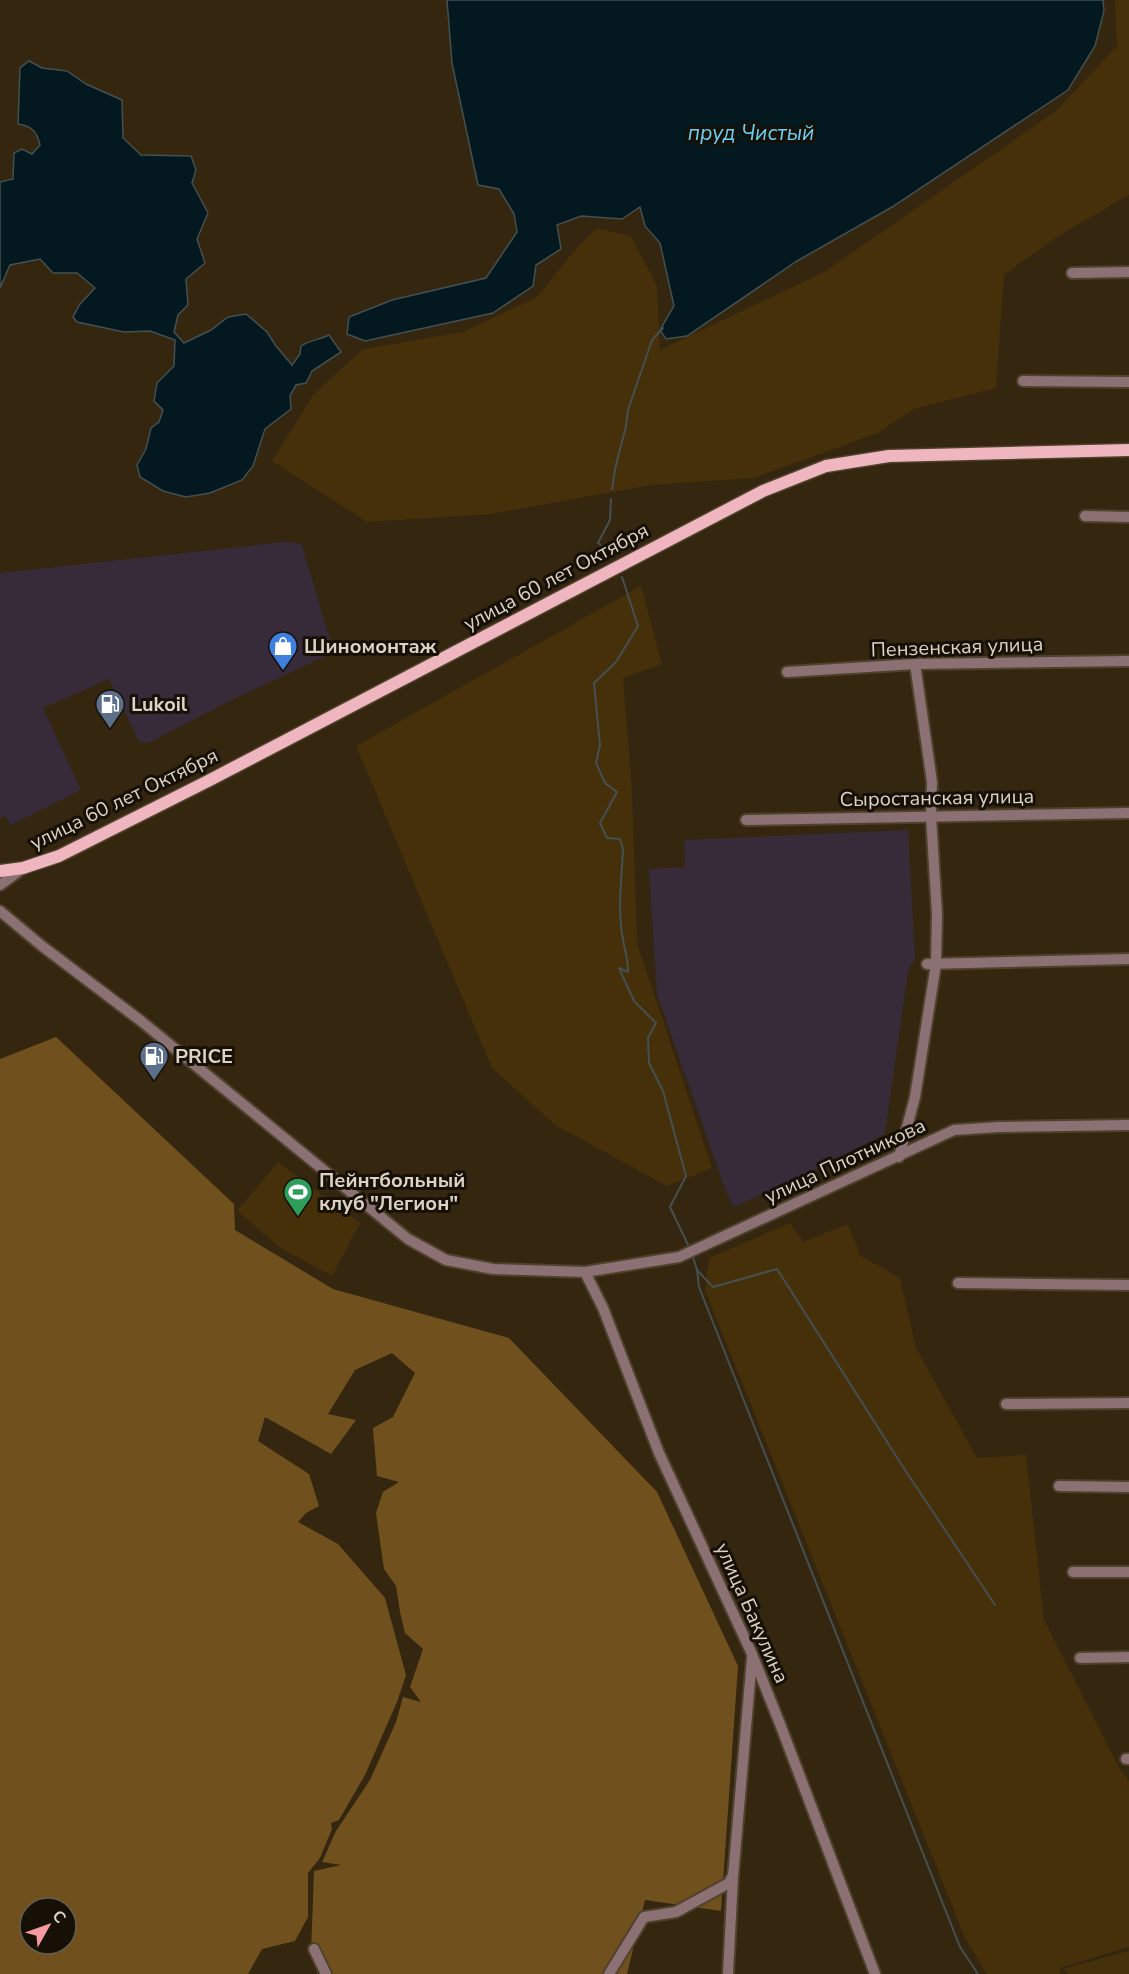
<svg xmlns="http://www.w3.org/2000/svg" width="1129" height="1974" viewBox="0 0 1129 1974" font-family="'Nunito Sans',sans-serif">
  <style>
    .industrial { fill: #372b39 }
    .green { fill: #45300a }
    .forest { fill: #70511e; fill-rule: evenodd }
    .water { fill: #03181f; stroke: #445051; stroke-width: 1.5 }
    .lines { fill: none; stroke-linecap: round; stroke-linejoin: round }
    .stream { stroke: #445051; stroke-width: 2 }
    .minor-casing { stroke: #4f422c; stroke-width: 14 }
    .major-casing { stroke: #4f422c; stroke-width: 15 }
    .minor { stroke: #8b7074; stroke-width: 10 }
    .major { stroke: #efb6bf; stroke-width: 12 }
    .labels { text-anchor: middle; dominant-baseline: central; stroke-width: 6; stroke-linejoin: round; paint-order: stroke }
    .street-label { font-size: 20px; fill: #dcd2c5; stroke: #171007 }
    .poi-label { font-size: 20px; font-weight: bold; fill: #dcd2c5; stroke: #171007; text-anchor: start }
    .water-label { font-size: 21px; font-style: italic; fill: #68d0f4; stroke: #171007 }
  </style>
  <rect width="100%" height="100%" fill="#34260f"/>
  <g class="industrial">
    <path d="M 285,542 L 301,543 L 330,639 L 336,651 L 232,700 L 150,742 L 143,743 L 138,740 L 109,679 L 43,708 L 81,790 L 11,825 L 5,816 L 0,819 L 0,573 Z"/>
    <path d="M 908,830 L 915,958 L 908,971 L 885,1134 L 803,1176 L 734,1207 L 725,1189 L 657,994 L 649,869 L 685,867 L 684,840 Z"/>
  </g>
  <g class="green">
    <path d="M 1115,0 L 1129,0 L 1129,195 L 1055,238 L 1004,275 L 996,388 L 914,409 L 878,433 L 754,478 L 652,485 L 491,514 L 367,522 L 272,461 L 313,395 L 363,349 L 463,332 L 537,297 L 575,250 L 597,228 L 631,236 L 657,286 L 660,350 L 824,272 L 1056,111 L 1117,46 Z"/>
    <path d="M 641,586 L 662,664 L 623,678 L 632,789 L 637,943 L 712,1168 L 667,1186 L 555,1125 L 492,1068 L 356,746 Z"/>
    <path d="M 278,1162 L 360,1223 L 332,1276 L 282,1249 L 237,1211 Z"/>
    <path d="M 790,1223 L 803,1242 L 848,1224 L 860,1255 L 900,1278 L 916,1348 L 977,1458 L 1026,1455 L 1044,1620 L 1119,1767 L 1129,1781 L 1129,1947 L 1060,1968 L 1060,1974 L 987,1974 L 965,1938 L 705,1290 L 709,1258 Z"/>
    <path d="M 1129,1951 L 1129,1974 L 1069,1974 L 1063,1969 Z"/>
  </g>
  <path class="forest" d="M 56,1037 L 234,1204 L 235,1230 L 333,1289 L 509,1338 L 657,1492 L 738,1666 L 721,1911 L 645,1900 L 627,1974 L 318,1974 L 311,1954 L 314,1871 L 341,1865 L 322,1862 L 336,1831 L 370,1780 L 396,1722 L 403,1697 L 421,1702 L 410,1687 L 423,1649 L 405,1633 L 400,1612 L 396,1586 L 384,1569 L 376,1513 L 383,1492 L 399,1482 L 377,1476 L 373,1428 L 393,1417 L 415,1373 L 392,1353 L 355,1370 L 328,1414 L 356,1420 L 331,1454 L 265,1417 L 258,1441 L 309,1474 L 319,1506 L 306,1513 L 298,1522 L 338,1544 L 385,1598 L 406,1675 L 397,1702 L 365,1775 L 339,1820 L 331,1823 L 332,1829 L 320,1858 L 308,1873 L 308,1917 L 295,1941 L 262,1949 L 248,1974 L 0,1974 L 0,1059 ZM 30,1908 L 66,1908 L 66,1944 L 30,1944 Z"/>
  <g class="water">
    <path d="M 447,0 L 1103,0 L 1104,11 L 1095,46 L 1068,90 L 892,207 L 797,261 L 687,336 L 666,339 L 660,330 L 674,306 L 660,243 L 645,226 L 640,207 L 622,219 L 581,216 L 557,225 L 561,249 L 536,265 L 533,286 L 493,313 L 365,341 L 347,334 L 349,317 L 392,300 L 486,278 L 517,232 L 514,214 L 499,189 L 478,185 L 452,63 Z"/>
    <path d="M 29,61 L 42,68 L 67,71 L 86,84 L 122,100 L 123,138 L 141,155 L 191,156 L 196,170 L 192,183 L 208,213 L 197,239 L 205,263 L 186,279 L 188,305 L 178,315 L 174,332 L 184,343 L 211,330 L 228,317 L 246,314 L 267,332 L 276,346 L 292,365 L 300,354 L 301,346 C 310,340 319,340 329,335 L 341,352 L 312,371 L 306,383 L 296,385 L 290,396 L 291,409 L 265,429 L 253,466 L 242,480 L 210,493 L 186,497 L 163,491 L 140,477 L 137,465 L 146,449 L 151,428 L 159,422 L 163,410 L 154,401 L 157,383 L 174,366 L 175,340 L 150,331 L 124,332 L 77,322 L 73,317 L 80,304 L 95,288 L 77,273 L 53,273 L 40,259 L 10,265 L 0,288 L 0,182 L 13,179 L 14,153 L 22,149 L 32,154 L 40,145 C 37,131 31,126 18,124 L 20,68 Z"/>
  </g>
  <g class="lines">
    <g class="stream">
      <path d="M 612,489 L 615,469 L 626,426 L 628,410 L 652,340 L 663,328"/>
      <path d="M 611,553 L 598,543 L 610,520 L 611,499"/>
      <path d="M 622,577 L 638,626 L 616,662 L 594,683 L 600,745 L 596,763 L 605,783 L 617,792 L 600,823 L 607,838 L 620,839 L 623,849 C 622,874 618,901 621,925 C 622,943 628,954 628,972 L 619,968 L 634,1001 L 656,1023 L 648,1038 L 649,1063 L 663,1091 L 686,1176 L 670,1207 L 690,1249"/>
      <path d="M 692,1254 L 697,1270 L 699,1287 L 960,1947 L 978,1974"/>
      <path d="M 697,1270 L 713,1287 L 777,1269 L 905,1470 L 995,1605"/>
    </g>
    <g class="minor-casing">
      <g id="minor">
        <path d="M 1072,273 L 1129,272"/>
        <path d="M 1023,381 L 1129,382"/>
        <path d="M 1085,516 L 1129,517"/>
        <path d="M 787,672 L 915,664 L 1129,661"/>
        <path d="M 746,820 L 1129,813"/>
        <path d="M 0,885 L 23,868"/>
        <path d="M 0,911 L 42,946 L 141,1021 L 408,1239 L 446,1260 L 493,1269 L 585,1272 L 679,1257 L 954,1130 L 999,1127 L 1129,1125"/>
        <path d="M 927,964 L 1129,959"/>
        <path d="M 899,1157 L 915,1097 L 936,964 L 937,914 L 931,816 L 932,782 L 915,664"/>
        <path d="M 585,1272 L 603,1308 L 659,1453 L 752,1654 L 780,1724 L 875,1974"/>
        <path d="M 958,1283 L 1129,1285"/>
        <path d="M 1006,1404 L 1129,1403"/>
        <path d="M 1059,1486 L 1129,1487"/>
        <path d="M 1073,1572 L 1129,1572"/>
        <path d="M 1080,1658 L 1129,1657"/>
        <path d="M 1126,1759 L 1129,1759"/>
        <path d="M 314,1949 L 326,1974"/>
        <path d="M 609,1974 L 644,1917 L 676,1912 L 729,1883 L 732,1877"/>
        <path d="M 728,1974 L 733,1877 L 752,1658"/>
      </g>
    </g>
    <g class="major-casing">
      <path id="major" d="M 0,871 L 23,868 L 59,856 L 208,781 L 763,491 L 826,466 L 889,456 L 1129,450"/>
    </g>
    <use href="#minor" class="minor"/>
    <use href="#major" class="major"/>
  </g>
  <defs>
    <g id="shop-pin" transform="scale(1.5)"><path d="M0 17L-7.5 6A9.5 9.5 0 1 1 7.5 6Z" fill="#3f7fe0" stroke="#171007"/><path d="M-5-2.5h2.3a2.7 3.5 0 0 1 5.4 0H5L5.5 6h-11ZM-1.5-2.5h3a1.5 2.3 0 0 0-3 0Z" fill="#fff"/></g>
    <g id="fuel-pin" transform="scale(1.5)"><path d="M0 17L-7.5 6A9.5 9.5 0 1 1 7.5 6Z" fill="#5c6f8a" stroke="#171007"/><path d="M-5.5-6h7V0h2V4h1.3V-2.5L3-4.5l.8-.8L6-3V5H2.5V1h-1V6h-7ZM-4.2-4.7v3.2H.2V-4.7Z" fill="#fff"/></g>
    <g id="stadium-pin" transform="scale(1.5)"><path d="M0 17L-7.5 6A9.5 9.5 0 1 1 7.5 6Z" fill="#2e9e5b" stroke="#171007"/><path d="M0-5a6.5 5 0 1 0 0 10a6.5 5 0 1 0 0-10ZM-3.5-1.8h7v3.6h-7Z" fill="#fff"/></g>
  </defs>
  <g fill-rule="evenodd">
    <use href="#shop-pin" x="283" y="646"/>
    <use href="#fuel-pin" x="110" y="704"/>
    <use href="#fuel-pin" x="154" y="1056"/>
    <use href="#stadium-pin" x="298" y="1192"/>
  </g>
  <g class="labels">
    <g class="street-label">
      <text transform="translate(556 577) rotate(-28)">улица 60 лет Октября</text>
      <text transform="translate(957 647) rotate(-2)">Пензенская улица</text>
      <text transform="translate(937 798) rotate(-1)">Сыростанская улица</text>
      <text transform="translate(124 799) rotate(-26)">улица 60 лет Октября</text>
      <text transform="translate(845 1161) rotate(-25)">улица Плотникова</text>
      <text transform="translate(752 1613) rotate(66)">улица Бакулина</text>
    </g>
    <g class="poi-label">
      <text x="304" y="646">Шиномонтаж</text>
      <text x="131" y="704">Lukoil</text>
      <text x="175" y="1056">PRICE</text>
      <text x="319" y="1180">Пейнтбольный<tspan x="319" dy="23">клуб "Легион"</tspan></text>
    </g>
    <g class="water-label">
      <text x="751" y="133">пруд Чистый</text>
    </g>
  </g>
  <g transform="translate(48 1926) rotate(50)"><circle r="28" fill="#171007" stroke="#665e53" stroke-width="1.5"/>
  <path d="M0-4.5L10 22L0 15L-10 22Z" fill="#f49aa0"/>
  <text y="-9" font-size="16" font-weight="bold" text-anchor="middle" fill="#dcd2c5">С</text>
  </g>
</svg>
